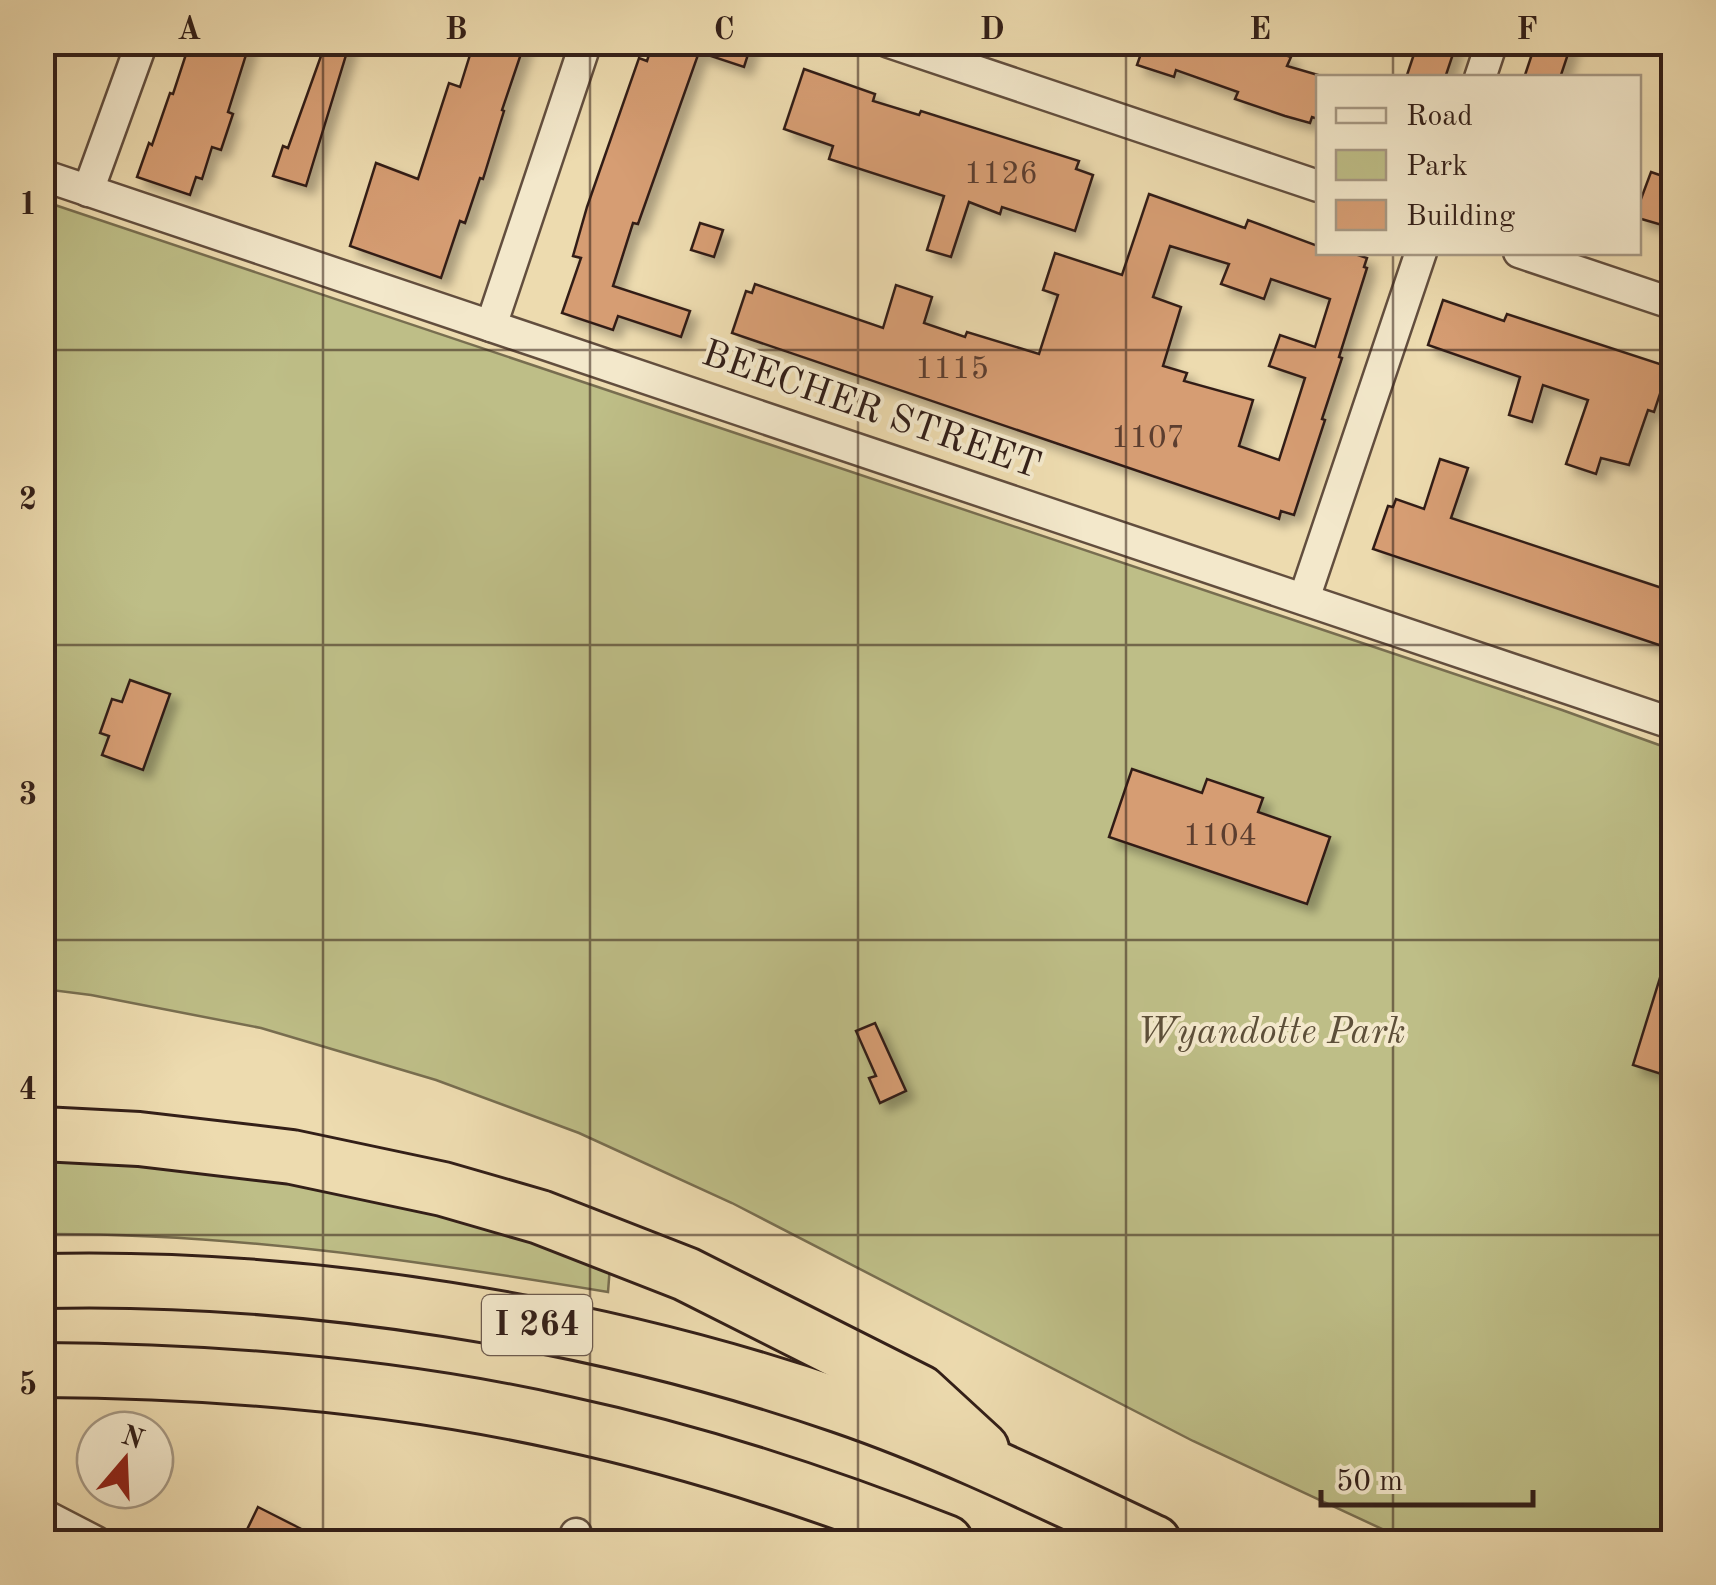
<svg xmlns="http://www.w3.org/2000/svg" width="1716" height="1585" viewBox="0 0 1716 1585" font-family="'Old Standard TT',serif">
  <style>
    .green { fill: #bebe87; stroke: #786e50; stroke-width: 2.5 }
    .building { fill: #d69d73; stroke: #331f18; stroke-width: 2.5; fill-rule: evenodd; filter: url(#shadow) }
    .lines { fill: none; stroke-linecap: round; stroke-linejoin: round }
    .minor-casing { stroke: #624e3e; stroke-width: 35 }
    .motorway-casing { stroke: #331f18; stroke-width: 58 }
    .minor { stroke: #f3e8cb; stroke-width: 30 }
    .motorway { stroke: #eddbaf; stroke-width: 52 }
    .grid { fill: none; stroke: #331f18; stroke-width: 2.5; stroke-opacity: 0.55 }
    .labels { text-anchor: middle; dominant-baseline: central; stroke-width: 8; stroke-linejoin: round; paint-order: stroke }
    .number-label { font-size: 32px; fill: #5c3e2f }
    .shield { fill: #f3e8cb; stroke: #6d5b4e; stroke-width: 2.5 }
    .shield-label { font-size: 35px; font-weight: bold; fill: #331f18 }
    .street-label { font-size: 38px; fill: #331f18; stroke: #f3e8cb }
    .park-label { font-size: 38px; font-style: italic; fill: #5d4f39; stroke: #f3e8cb }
    .neatline { fill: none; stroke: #331f18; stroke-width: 4 }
    .grid-label { font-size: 32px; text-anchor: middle; font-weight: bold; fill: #331f18 }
  </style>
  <defs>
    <filter id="shadow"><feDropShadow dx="8" dy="8" stdDeviation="5" flood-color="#0004"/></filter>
  </defs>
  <rect width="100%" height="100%" fill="#eddbaf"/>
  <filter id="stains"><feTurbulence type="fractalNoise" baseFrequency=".002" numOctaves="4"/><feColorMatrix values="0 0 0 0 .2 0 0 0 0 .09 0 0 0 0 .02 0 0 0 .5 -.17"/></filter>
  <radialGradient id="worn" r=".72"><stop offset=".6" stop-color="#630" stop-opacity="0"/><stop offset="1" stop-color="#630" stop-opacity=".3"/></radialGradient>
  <g class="green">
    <path d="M 43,201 L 1562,710 L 1673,750 L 1673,1542 L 1410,1542 L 1193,1441 L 732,1203 L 579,1133 L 436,1080 L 261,1028 L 91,995 L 43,989 Z"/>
    <path d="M 43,1156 L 198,1166 L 423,1206 L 610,1266 L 608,1292 C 420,1261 234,1233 43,1234 Z"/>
  </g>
  <g class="building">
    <path d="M 190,42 L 250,42 L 228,112 L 233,114 L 221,150 L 212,147 L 202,179 L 196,177 L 190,195 L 137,177 L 149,143 L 152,145 L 170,93 L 173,94 Z"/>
    <path d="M 326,42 L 350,42 L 306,186 L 273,176 L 283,146 L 288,148 Z"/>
    <path d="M 474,42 L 525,42 L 502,110 L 504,111 L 483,179 L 480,178 L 465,223 L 460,221 L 441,278 L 350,246 L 376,163 L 418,179 L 449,83 L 460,87 Z"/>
    <path d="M 653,42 L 752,42 L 744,67 L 699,52 L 638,224 L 633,223 L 613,286 L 690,311 L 681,337 L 618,316 L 613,330 L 562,313 L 581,258 L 573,256 L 587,207 L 639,58 L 647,61 Z"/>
    <path d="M 1145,42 L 1247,42 L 1291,57 L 1287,66 L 1318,75 L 1318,119 L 1312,117 L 1310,123 L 1285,116 L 1235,99 L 1238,92 L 1176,70 L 1174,77 L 1137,65 Z"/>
    <path d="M 1418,42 L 1457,42 L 1445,78 L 1406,78 Z"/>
    <path d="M 1536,42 L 1572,42 L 1560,78 L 1524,78 Z"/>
    <path d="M 804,69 L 875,94 L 873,101 L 919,115 L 921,111 L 1079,161 L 1076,169 L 1093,175 L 1075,231 L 1002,207 L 1000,214 L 969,202 L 951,257 L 927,250 L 944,196 L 829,159 L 833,146 L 784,129 Z"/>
    <path d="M 1651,172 L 1674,180 L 1674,193 L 1662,225 L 1638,218 L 1638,207 Z"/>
    <path d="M 1149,194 L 1242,227 L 1245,228 L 1248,220 L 1318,246 L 1318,252 L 1349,252 L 1367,258 L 1364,267 L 1367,268 L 1339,357 L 1342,358 L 1322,419 L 1325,420 L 1294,515 L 1281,511 L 1279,519 L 732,333 L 746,291 L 752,293 L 755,284 L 883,328 L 896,285 L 932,297 L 924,323 L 965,337 L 967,332 L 1039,354 L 1058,295 L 1043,290 L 1055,253 L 1122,275 ZM 1170,246 L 1229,264 L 1221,284 L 1264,299 L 1271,279 L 1330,299 L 1315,347 L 1280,335 L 1269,366 L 1305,378 L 1279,460 L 1239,446 L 1253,400 L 1184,381 L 1187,373 L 1163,366 L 1181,307 L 1153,297 Z"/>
    <path d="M 700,223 L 723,230 L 714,257 L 691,250 Z"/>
    <path d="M 1443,300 L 1504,321 L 1507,314 L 1669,367 L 1654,412 L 1648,410 L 1629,465 L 1601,458 L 1596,474 L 1566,464 L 1588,400 L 1543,385 L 1532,422 L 1509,415 L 1520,377 L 1428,345 Z"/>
    <path d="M 1440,459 L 1468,468 L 1451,518 L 1674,592 L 1674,650 L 1373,549 L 1388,506 L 1393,507 L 1396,499 L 1424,509 Z"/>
    <path d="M 130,680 L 170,694 L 143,770 L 102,755 L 109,736 L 100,733 L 112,699 L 122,702 Z"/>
    <path d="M 1132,769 L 1202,793 L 1207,779 L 1263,798 L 1258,812 L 1330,837 L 1307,904 L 1109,837 Z"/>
    <path d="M 1668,952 L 1674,953 L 1674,1078 L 1633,1065 Z"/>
    <path d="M 875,1023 L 906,1091 L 880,1103 L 869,1078 L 876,1076 L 856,1031 Z"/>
    <path d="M 258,1507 L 327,1542 L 241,1542 Z"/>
  </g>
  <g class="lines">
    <g class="minor-casing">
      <g id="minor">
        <path d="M 889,42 L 1318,186"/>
        <path d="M 1480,78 L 1492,42"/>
        <path d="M 42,175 L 1674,724"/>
        <path d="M 88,191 L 142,42"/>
        <path d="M 1519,252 L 1674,304"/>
        <path d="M 491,326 L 586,42"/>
        <path d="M 1304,599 L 1421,252"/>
        <path d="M 42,1514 L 96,1542"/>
        <path d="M 572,1542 L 576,1534"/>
      </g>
    </g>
    <g class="motorway-casing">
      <g id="motorway">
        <path d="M 42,1134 L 139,1139 L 292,1157 L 443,1189 L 540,1217 L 686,1274 L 920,1392 L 982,1449"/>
        <path d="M 42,1281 C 303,1275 595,1321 841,1406 C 949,1443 1052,1494 1154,1542"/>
        <path d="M 42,1370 C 216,1371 393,1385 563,1423 C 693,1451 822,1493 946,1542"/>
      </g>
    </g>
    <use href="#minor" class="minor"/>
    <use href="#motorway" class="motorway"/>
  </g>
  <path class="grid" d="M 323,42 L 323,1542M 590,42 L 590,1542M 858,42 L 858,1542M 1126,42 L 1126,1542M 1393,42 L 1393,78M 1393,252 L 1393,1542M 42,350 L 1674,350M 42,645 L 1674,645M 42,940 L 1674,940M 42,1235 L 1674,1235"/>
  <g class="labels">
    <g class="number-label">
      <text x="1001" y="175">1126</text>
      <text x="952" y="370">1115</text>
      <text x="1148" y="439">1107</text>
      <text x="1220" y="837">1104</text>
    </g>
    <rect class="shield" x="482" y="1295" width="110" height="60" rx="8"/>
    <g class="shield-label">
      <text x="537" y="1325">I 264</text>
    </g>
    <g class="street-label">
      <text transform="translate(871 411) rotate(19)">BEECHER STREET</text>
    </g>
    <g class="park-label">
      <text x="1271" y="1033">Wyandotte Park</text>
    </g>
  </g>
  <rect width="1716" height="1585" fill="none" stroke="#eddbaf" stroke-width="110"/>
  <rect x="1316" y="75" width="325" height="180" fill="#f3e8cb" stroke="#a69883" stroke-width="2.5"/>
  <rect x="1336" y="108" width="50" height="15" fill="#f3e8cb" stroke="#a69883" stroke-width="2.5"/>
  <text x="1406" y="125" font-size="30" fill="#331f18">Road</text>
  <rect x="1336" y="150" width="50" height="30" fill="#bebe87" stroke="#a69883" stroke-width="2.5"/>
  <text x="1406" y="175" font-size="30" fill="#331f18">Park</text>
  <rect x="1336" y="200" width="50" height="30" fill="#d69d73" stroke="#a69883" stroke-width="2.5"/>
  <text x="1406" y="225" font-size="30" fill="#331f18">Building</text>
  <g transform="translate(125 1460) rotate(19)"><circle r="48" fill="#f3e8cb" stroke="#a69883" stroke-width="2.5"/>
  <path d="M0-8L18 38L0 25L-18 38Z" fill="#8f2418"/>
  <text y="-15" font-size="28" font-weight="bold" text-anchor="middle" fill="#331f18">N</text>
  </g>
  <path d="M1321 1490v15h212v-15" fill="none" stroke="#331f18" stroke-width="5"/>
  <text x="1336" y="1490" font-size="30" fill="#331f18" stroke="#f3e8cb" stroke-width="8" paint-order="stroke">50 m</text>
  <rect x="55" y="55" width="1606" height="1475" class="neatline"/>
  <g class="grid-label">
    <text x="189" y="39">A</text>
    <text x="456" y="39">B</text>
    <text x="724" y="39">C</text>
    <text x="992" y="39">D</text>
    <text x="1260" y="39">E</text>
    <text x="1527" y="39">F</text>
    <text x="28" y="214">1</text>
    <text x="28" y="509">2</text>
    <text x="28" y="804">3</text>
    <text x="28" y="1099">4</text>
    <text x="28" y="1394">5</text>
  </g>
  <rect width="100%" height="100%" filter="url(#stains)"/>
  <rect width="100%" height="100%" fill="url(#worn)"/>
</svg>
